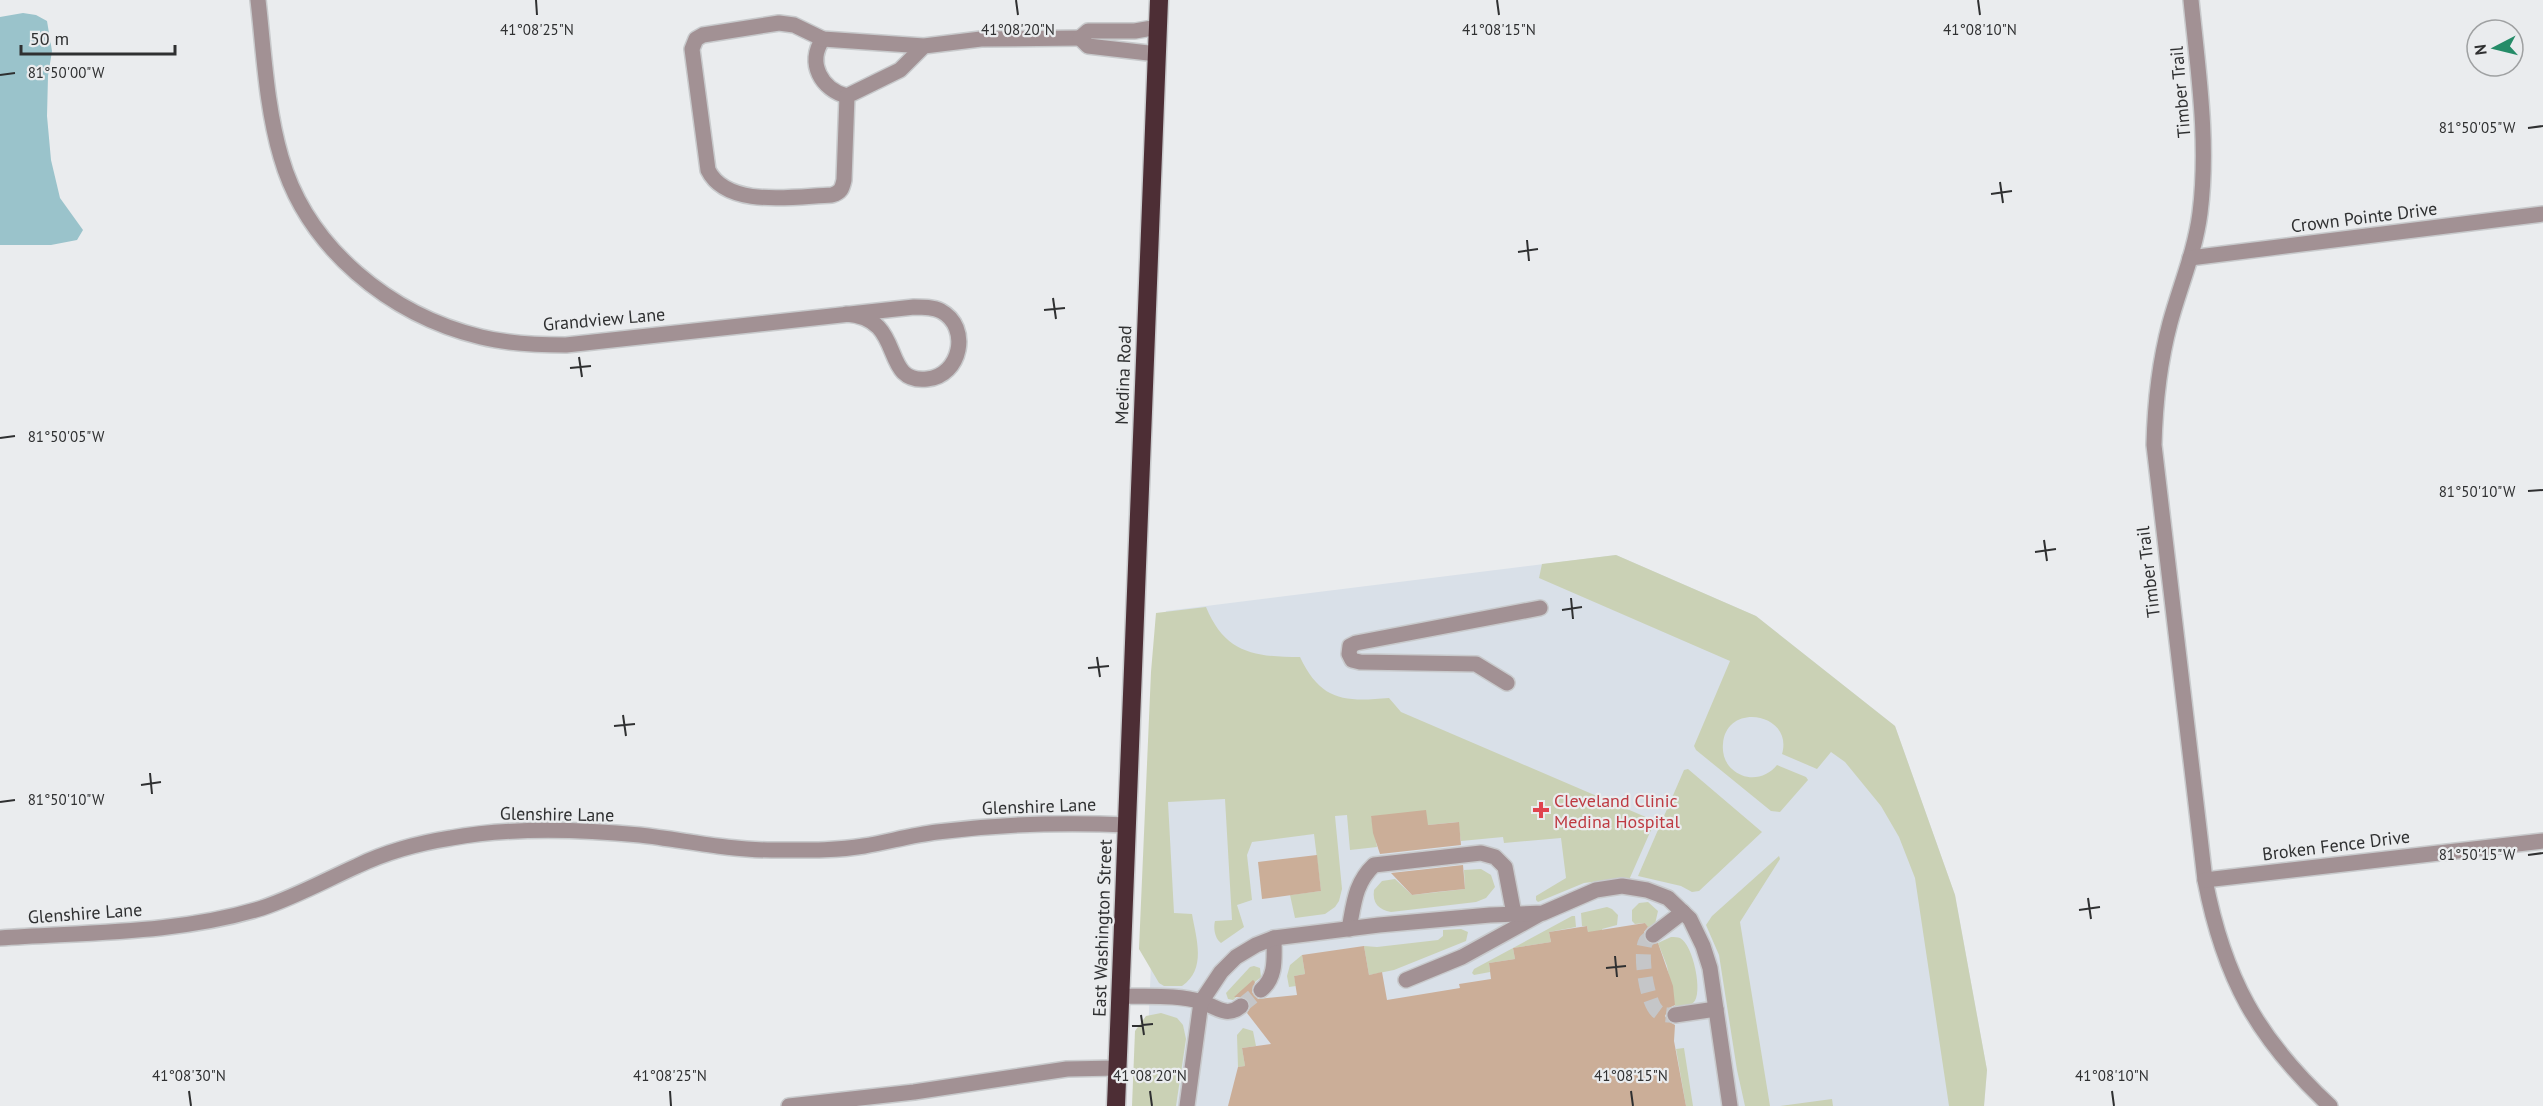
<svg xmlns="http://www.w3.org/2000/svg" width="2543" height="1106" viewBox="0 0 2543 1106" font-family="'PT Sans',sans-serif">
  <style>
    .built { fill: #d9e0e8 }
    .green { fill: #cad1b5 }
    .water { fill: #9ac3cb }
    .building { fill: #cbae98 }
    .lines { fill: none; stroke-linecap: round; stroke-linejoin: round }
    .minor-tunnel { stroke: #c5c6c8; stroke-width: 15; stroke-dasharray: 15 8; stroke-linecap: butt }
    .minor-casing { stroke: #c8cacc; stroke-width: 18 }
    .highway-casing { stroke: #c8cacc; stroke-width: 21 }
    .minor { stroke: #a29194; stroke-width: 15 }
    .highway { stroke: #4d2e35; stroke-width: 18 }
    .ticks { fill: none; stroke: #2f3031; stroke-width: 2 }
    .health-dot { fill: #e0444e; stroke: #eaecee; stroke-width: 2 }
    .labels { text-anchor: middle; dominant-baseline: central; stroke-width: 4.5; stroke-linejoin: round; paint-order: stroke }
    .street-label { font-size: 18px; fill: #2f3031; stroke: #eaecee }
    .health-label { font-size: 18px; fill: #be3a42; stroke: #eaecee; text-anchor: start }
    .ticks-label { font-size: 15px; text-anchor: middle; fill: #2f3031; stroke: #eaecee; stroke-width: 4.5; stroke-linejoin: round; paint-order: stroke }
  </style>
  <rect width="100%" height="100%" fill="#eaecee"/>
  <path class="built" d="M 1616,555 L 1756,616 L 1895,726 L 1955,895 L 1987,1070 L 1984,1106 L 1145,1106 L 1166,611 Z"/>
  <g class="green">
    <path d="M 1616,555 L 1756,616 L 1895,726 L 1955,895 L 1987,1070 L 1984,1106 L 1949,1106 L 1915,878 L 1899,837 L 1881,806 L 1845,762 L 1831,752 L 1817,769 L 1782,754 C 1794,713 1726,701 1723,744 C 1722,753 1725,763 1732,769 C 1746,782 1766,779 1777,765 L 1806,777 L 1808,780 L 1780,812 L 1771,811 L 1696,750 L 1694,746 L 1730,661 L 1539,578 L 1542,564 Z"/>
    <path d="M 1206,607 C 1225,653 1254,657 1300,657 C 1321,701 1344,702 1389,698 L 1401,712 L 1655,821 L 1629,880 L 1615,879 L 1584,883 L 1538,902 L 1536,900 L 1536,896 L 1566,878 L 1561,838 L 1504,843 L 1503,837 L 1461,841 L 1458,822 L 1428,825 L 1371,816 L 1377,847 L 1350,850 L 1347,815 L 1335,816 L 1342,889 L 1339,901 L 1335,907 L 1325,914 L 1295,918 L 1290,895 L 1321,891 L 1314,834 L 1252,842 L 1247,855 L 1252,900 L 1237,905 L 1244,927 L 1221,943 C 1215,939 1213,928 1215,921 L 1232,920 L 1225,799 L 1168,802 L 1174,913 L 1192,914 C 1196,938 1207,969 1182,986 L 1164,986 L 1159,983 L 1139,949 L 1151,672 L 1156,613 Z"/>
    <path d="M 1688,769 L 1762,832 L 1699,891 L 1692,892 L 1681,886 L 1638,876 L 1684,770 Z"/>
    <path d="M 1779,856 L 1780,859 L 1740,922 L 1770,1106 L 1745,1106 L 1737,1070 L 1719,955 L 1706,925 L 1712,916 Z"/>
    <path d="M 1481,869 L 1491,875 L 1495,887 L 1486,898 L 1476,902 L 1391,912 C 1379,910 1372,903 1374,890 L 1382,881 L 1395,879 L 1412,895 L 1465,889 L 1464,870 Z"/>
    <path d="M 1648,902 L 1658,911 L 1655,924 L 1648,928 L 1645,923 L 1635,924 L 1632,921 L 1632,910 L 1639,903 Z"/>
    <path d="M 1607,907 L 1612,909 L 1618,915 L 1617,925 L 1602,929 L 1603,934 L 1589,936 L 1587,926 L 1582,926 L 1581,913 Z"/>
    <path d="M 1572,916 L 1575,916 L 1576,927 L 1549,932 L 1551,942 L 1513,948 L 1515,959 L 1489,963 L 1490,972 L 1474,975 L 1472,973 L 1474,969 Z"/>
    <path d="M 1461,929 L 1468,932 L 1466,941 L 1394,970 L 1369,975 L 1364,946 L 1377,947 L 1438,940 L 1443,936 L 1443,930 Z"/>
    <path d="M 1671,937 C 1674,937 1678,937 1680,938 C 1693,944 1704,995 1693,1003 C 1689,1007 1680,1006 1675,1007 L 1667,966 L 1658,943 Z"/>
    <path d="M 1302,955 L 1305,974 L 1294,976 L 1296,986 L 1289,987 L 1287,976 L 1290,965 Z"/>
    <path d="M 1254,966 L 1260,968 L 1261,977 L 1233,1000 L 1228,999 L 1226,993 L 1250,967 Z"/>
    <path d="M 1161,1013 L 1177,1018 L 1183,1025 L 1186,1039 L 1176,1106 L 1132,1106 L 1135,1031 L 1146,1016 Z"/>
    <path d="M 1243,1028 L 1253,1031 L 1256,1046 L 1242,1048 L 1245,1066 L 1238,1067 L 1237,1035 Z"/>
    <path d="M 1684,1048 L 1693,1106 L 1686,1106 L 1676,1049 Z"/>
    <path d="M 1832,1099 L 1833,1106 L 1780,1106 Z"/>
  </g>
  <path class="water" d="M 23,13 L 36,15 L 47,21 L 52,51 L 48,76 L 47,116 L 51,160 L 60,198 L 83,230 L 77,240 L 51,245 L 0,245 L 0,17 Z"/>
  <g class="building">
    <path d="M 1426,810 L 1428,825 L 1459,822 L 1461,845 L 1380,854 L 1373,833 L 1371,816 Z"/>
    <path d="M 1317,855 L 1321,891 L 1262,899 L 1258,862 Z"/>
    <path d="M 1463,865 L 1465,889 L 1436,892 L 1412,895 L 1391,873 Z"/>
    <path d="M 1645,923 L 1648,927 L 1644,932 L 1645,940 L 1650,944 L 1658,943 L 1673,986 L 1675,1005 L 1669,1008 L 1665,1016 L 1668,1021 L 1675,1025 L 1674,1041 L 1686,1106 L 1228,1106 L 1238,1067 L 1245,1066 L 1242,1048 L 1271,1044 L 1247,1013 L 1251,1006 L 1249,1000 L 1245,997 L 1234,997 L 1253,980 L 1255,982 L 1252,992 L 1258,999 L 1297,995 L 1294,976 L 1305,974 L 1302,955 L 1364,946 L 1369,975 L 1382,972 L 1387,1000 L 1460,988 L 1459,984 L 1491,979 L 1489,963 L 1515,959 L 1513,948 L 1551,942 L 1549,932 L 1587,926 L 1588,932 Z"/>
  </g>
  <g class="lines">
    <g class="minor-tunnel">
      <path d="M 1653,935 C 1652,936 1647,940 1646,941 C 1639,953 1647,1002 1657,1011 C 1662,1016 1669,1015 1675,1015"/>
      <path d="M 1241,1006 L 1261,990"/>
    </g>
    <g class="minor-casing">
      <g id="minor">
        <path d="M 258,0 C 264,52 266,106 281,157 C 307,248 390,315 481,337 C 509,344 537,345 566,345 L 914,307 C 923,307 933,307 941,311 C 971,327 961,376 927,379 C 879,384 907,318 846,314"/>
        <path d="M 2191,0 C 2198,71 2209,142 2200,213 C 2195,252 2180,286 2170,323 C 2159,364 2155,403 2154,445 L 2205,880 C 2224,978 2257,1038 2330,1106"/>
        <path d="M 823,39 C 806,63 822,90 847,96"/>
        <path d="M 924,46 L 900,70 L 847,96 L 844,180 C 842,189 841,192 832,195 C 796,196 727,209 708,170 L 692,49 L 696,39 L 703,35 L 779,23 L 794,25 L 823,39 L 924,46 L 981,39 L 1080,38"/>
        <path d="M 1157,54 L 1088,46 L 1080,38 L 1088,31 L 1135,31 L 1158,27"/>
        <path d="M 2190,258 L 2543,214"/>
        <path d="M 1507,683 L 1476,664 L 1360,662 L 1352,660 L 1349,654 L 1350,646 L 1356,643 L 1540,608"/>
        <path d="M 2205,880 L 2543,841"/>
        <path d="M 1349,929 C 1354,903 1355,883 1374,865 L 1481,853 L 1495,857 L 1505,867 L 1514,914"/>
        <path d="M 1653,935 L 1683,912"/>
        <path d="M 0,938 C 87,932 178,934 262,908 C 295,897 326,880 357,866 C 386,852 419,843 451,838 C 512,827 578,829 640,835 C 684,840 727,850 772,850 C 802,850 834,851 864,846 C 888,842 912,835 937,832 C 1001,824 1063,822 1127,825"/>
        <path d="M 1406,980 L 1462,957 L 1540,914"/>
        <path d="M 1261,990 C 1277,977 1274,957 1274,938"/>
        <path d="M 1120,996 C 1146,997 1177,994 1202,1002 C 1216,1007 1227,1018 1241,1006"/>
        <path d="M 1675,1015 L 1716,1009"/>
        <path d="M 789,1106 L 914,1092 L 1067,1069 L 1117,1068"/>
        <path d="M 1187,1106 L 1201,1002 L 1221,972 L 1236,957 L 1256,945 L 1274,938 L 1379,925 L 1490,915 L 1543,913 L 1596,890 L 1622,886 L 1647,890 L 1668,898 L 1690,919 L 1703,946 L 1710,968 L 1730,1106"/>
      </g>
    </g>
    <g class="highway-casing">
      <path id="highway" d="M 1116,1106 L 1159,0"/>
    </g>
    <use href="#minor" class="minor"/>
    <use href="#highway" class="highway"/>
  </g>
  <path class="ticks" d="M 536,0 L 537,15M 1016,0 L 1018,15M 1497,0 L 1499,15M 1978,0 L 1980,15M 0,75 L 15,73M 2528,128 L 2543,126M 2000,182 L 2003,203M 1991,194 L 2012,191M 1527,240 L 1529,261M 1518,252 L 1538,249M 1053,298 L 1056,319M 1044,310 L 1065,308M 579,357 L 582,377M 570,368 L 591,366M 0,438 L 15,436M 2528,491 L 2543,490M 2044,540 L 2047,561M 2035,552 L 2056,549M 1571,598 L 1573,619M 1562,610 L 1582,607M 1097,657 L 1100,677M 1088,668 L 1109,666M 623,715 L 626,736M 614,726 L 635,724M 150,773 L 152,794M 141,785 L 161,782M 0,802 L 15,800M 2528,855 L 2543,853M 2088,898 L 2091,919M 2079,910 L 2100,907M 1615,956 L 1617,977M 1606,968 L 1626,966M 1141,1015 L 1144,1035M 1132,1026 L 1153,1024M 189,1091 L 191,1106M 670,1091 L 671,1106M 1150,1091 L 1152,1106M 1631,1091 L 1633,1106M 2112,1091 L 2114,1106"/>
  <path class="health-dot" d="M1538 801h6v6h6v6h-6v6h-6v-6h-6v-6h6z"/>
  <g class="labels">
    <g class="street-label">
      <text transform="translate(2180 92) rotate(-95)">Timber Trail</text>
      <text transform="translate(2364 217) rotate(-7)">Crown Pointe Drive</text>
      <text transform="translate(604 319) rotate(-5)">Grandview Lane</text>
      <text transform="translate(1123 375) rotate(-88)">Medina Road</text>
      <text transform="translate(2148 572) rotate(-97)">Timber Trail</text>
      <text transform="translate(1039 806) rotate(-2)">Glenshire Lane</text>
      <text transform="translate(557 814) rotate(1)">Glenshire Lane</text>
      <text transform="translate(2336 845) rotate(-7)">Broken Fence Drive</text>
      <text transform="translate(85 913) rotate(-4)">Glenshire Lane</text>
      <text transform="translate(1102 928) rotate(-88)">East Washington Street</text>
    </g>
    <g class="health-label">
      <text x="1554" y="800">Cleveland Clinic<tspan x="1554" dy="21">Medina Hospital</tspan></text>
    </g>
  </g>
  <g class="ticks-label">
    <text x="537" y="35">41°08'25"N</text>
    <text x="1018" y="35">41°08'20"N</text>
    <text x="1499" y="35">41°08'15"N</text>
    <text x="1980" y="35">41°08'10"N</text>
    <text x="66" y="78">81°50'00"W</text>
    <text x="2477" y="133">81°50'05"W</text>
    <text x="66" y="442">81°50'05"W</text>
    <text x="2477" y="497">81°50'10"W</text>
    <text x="66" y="805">81°50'10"W</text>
    <text x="2477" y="860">81°50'15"W</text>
    <text x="189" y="1081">41°08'30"N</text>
    <text x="670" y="1081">41°08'25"N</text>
    <text x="1150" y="1081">41°08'20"N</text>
    <text x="1631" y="1081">41°08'15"N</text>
    <text x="2112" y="1081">41°08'10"N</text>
  </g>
  <g transform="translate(2495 48) rotate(263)"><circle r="28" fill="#eaecee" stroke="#9fa1a2" stroke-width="1.5"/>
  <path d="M0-4.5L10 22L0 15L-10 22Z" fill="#258c68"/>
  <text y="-9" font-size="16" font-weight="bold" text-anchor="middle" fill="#2f3031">N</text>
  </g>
  <path d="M21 45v9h154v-9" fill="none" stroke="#2f3031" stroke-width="3"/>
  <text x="30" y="45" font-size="18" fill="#2f3031" stroke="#eaecee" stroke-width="4.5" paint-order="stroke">50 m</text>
</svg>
